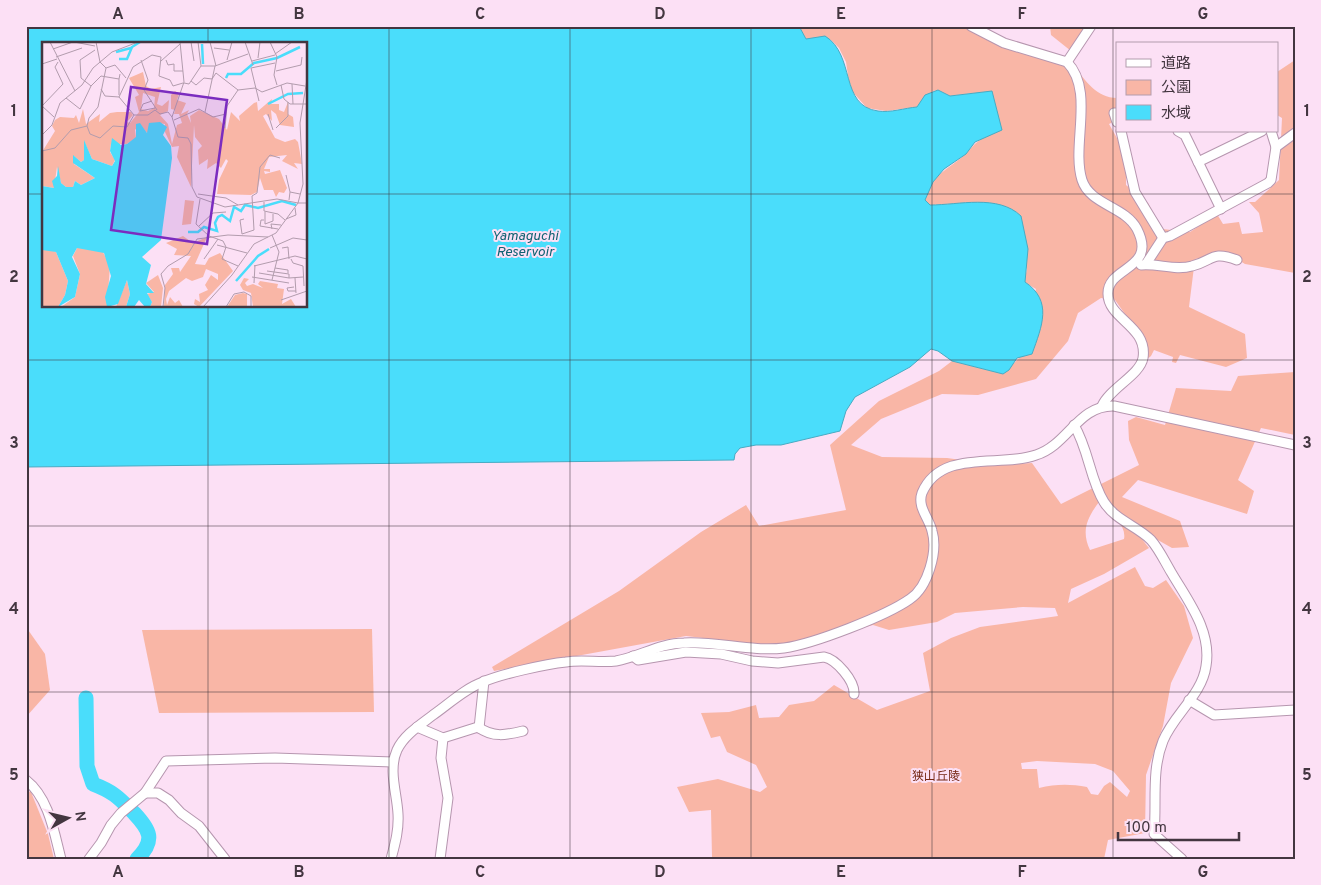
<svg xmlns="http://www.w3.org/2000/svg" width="1321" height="885" viewBox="0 0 1321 885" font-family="Overpass,'Noto Sans JP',sans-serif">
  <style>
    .green { fill: #f9b6a6; fill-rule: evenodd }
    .water { fill: #4addfb; stroke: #48abc3; fill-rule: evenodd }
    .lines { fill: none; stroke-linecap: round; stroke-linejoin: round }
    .river { stroke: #4addfb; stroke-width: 15 }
    .minor-casing { stroke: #b696af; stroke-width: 11 }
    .minor { stroke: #fff; stroke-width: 9 }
    .grid { fill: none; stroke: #433640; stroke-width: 1; stroke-opacity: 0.55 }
    .labels { text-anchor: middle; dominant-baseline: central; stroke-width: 4; stroke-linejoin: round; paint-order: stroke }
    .park-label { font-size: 12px; fill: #742613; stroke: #fce0f5 }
    .water-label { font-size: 14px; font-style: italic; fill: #106272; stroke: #fce0f5 }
    .inset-river { fill: none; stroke: #4addfb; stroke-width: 2.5 }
    .inset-road { fill: none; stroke: #b29cad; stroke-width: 1 }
    .view { fill: #7b2cbf; fill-opacity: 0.15; stroke: #7b2cbf; stroke-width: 2.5 }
    .inset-edge { fill: none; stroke: #433640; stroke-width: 2.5 }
    .neatline { fill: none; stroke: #433640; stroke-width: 2 }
    .grid-label { font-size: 16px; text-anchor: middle; font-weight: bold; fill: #433640 }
  </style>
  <rect width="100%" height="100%" fill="#fce0f5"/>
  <g class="green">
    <path d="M 799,26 L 991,26 L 989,33 L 1057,60 L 1065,67 L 1074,65 C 1085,81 1097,98 1117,98 L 1117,120 L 1109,124 L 1126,154 L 1126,185 L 1148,203 L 1162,229 L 1190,232 L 1217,214 L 1223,224 L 1239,222 L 1242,234 L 1263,232 L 1259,213 L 1249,202 L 1255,202 L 1279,180 L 1282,118 L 1277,115 L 1277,72 L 1295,60 L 1295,273 L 1245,264 L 1227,253 L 1195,259 L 1189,307 L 1245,334 L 1247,358 L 1226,367 L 1180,355 L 1176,363 L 1172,362 L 1173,357 L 1154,350 L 1151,356 L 1146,360 L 1145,342 L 1115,300 L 1101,298 L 1078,313 L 1068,341 L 1036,379 L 978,395 L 942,394 L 881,419 L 851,445 L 882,457 L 947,458 L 997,465 L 1032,463 L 1061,504 L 1139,465 L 1129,440 L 1128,421 L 1136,417 L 1165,425 L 1176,388 L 1231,391 L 1238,376 L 1295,372 L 1295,435 L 1261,428 L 1238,480 L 1254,491 L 1247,514 L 1138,480 L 1122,497 L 1180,521 L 1189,547 L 1172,548 L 1149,535 L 1141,538 L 1149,548 L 1104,574 L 1071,589 L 1068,603 L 1135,567 L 1145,586 L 1153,588 L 1166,580 L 1184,606 L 1193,638 L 1171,683 L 1163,726 L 1146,775 L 1145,833 L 1108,840 L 1104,859 L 733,859 L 712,857 L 711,810 L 689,812 L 677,787 L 718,779 L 760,792 L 767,787 L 756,765 L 727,752 L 720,736 L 711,738 L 701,713 L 729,712 L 756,705 L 759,718 L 779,717 L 789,705 L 814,701 L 834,685 L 877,710 L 930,691 L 923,653 L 951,638 L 980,627 L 1058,616 L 1055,608 L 1023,607 L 955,613 L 937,622 L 889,630 L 873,625 L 820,639 L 772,646 L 686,636 L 494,671 L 492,667 L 619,591 L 701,532 L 746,505 L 759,526 L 846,510 L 830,445 L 879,401 L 939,371 L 952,361 L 1003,374 L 1021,356 L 1036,289 L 1024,282 L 1027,269 L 991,203 L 930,205 L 925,200 C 930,177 945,171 961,158 C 970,151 974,142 985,137 L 974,93 L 950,96 L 938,90 L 933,91 L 917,107 L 886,111 L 867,108 L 850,89 L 846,62 L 839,48 L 831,40 L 806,39 ZM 1099,502 C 1108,514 1127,523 1124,539 L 1090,550 C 1081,531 1087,518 1099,502 ZM 1037,761 L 1095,764 L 1113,771 L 1130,791 L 1127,797 L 1110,782 L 1104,786 L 1098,795 L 1091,794 L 1087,787 C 1070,784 1056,784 1039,788 L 1037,769 L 1022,769 L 1021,763 Z"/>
    <path d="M 1050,26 L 1088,26 L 1071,51 L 1051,35 Z"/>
    <path d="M 26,627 L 45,654 L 50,690 L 26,717 Z"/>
    <path d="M 372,629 L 374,712 L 159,713 L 142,630 Z"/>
    <path d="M 26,791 L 31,792 L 48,834 L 54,859 L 26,859 Z"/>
  </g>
  <path class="water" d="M 26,26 L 799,26 L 806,39 L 825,36 C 856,55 839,106 878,111 C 890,113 905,108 917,107 L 925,95 L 938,90 L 950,96 L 992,91 L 1002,130 L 975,142 L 966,154 L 944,169 L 933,182 L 925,200 L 930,205 C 959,205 998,194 1021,216 L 1028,249 L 1025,282 C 1053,301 1042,326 1032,354 L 1017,358 L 1009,370 L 1003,374 L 952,361 L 938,351 L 931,349 L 910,367 L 855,397 L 846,411 L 840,431 L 781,445 L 756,445 L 740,448 L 735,454 L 734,460 L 26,467 ZM 44,44 L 306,44 L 306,306 L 44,306 Z"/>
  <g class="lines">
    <path class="river" d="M 86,698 L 87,766 L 93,784 C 114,792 119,798 134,813 C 150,830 156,840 137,859"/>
    <g class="minor-casing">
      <g id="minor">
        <path d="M 971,26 L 1004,43 L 1067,62 C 1095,91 1071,145 1082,180 C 1090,205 1125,206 1137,229 C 1158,270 1107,266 1108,294 C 1108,319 1148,326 1143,358 C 1140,375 1110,388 1102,406"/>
        <path d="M 1067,62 L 1091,26"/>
        <path d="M 1117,113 L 1114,113 L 1117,122"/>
        <path d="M 1121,131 L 1135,192 L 1163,238"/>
        <path d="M 1178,131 L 1185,135 L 1221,209"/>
        <path d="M 1271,131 L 1276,147"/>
        <path d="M 1198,162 L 1262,131"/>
        <path d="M 1146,264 L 1163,238 L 1170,236 L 1268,183 L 1271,180 L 1276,147 L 1295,133"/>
        <path d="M 1141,265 C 1157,263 1175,271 1192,266 C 1213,261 1211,250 1237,260"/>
        <path d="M 1074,425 C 1089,450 1090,480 1104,502 C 1115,520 1137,526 1151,540 C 1159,549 1165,562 1171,572 C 1188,601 1212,631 1206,666 C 1202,695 1174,714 1163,741 C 1151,771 1157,803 1154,834 L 1182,859"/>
        <path d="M 633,656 L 638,660 L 686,652 L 721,654 L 752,661 L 778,663 L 824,657 C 836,659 855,681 854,694"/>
        <path d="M 1189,700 L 1214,715 L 1295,710"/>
        <path d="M 417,727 L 443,738 L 478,727 C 493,738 506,735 523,731"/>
        <path d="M 479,728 L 484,681"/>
        <path d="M 26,780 C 49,798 54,832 61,859"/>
        <path d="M 145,793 L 158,793 L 169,800 L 181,813 L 199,826 L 225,859"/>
        <path d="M 89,859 L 101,843 L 111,825 L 121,813 L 145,793 L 166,761 L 275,758 L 393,762"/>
        <path d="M 391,859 C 395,844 399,830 398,814 C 397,793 388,770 397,750 C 404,735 420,725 433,715 C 449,704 464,689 483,682 C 501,674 546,664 566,662 C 582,659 599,663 616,661 C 639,657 660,643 684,643 C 717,641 751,652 784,648 C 813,644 886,616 910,599 C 928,587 938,551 932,531 C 929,518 917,507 922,493 C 941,448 1000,468 1036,455 C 1068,445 1078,405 1114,406 L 1295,445"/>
        <path d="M 440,859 L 448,798 L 441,758 L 443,738"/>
      </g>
    </g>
    <use href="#minor" class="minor"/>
  </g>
  <path class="grid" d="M 208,26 L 208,44M 389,26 L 389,859M 570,26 L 570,859M 751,26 L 751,859M 932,26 L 932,859M 1113,26 L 1113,859M 26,194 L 44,194M 306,194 L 1295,194M 208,306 L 208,859M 26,360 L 1295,360M 26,526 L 1295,526M 26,692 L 1295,692"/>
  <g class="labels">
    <g class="park-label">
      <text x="936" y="777">狭山丘陵</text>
    </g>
    <g class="water-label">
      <text x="525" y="236">Yamaguchi<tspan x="525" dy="16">Reservoir</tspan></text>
    </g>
  </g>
  <g transform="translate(42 42)">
    <rect width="265" height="265" fill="#fce0f5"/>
    <path d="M 101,30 L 104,44 L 109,47 L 119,45 L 115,62 L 120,64 L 127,58 L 126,69 L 118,73 L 126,82 L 130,102 L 135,83 L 140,81 L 137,72 L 132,72 L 133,68 L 129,67 L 129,53 L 133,49 L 137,52 L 135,58 L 144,61 L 139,72 L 147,68 L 145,72 L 149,81 L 148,74 L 157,68 L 177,77 L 185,88 L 189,70 L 198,79 L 197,74 L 212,61 L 215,60 L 216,69 L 230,57 L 229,62 L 237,62 L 237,68 L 242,70 L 246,60 L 246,72 L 251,75 L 252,85 L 238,83 L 234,72 L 229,68 L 230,79 L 224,72 L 221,74 L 233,96 L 243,100 L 253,97 L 256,100 L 260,122 L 252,121 L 256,127 L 240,119 L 245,113 L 227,115 L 222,127 L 228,127 L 228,130 L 222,129 L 223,132 L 238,128 L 245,146 L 242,151 L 237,150 L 234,155 L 231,148 L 222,148 L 218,136 L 215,150 L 209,153 L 175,152 L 177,138 L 186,119 L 184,117 L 179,126 L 174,121 L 165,127 L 166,117 L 157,123 L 156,108 L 160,104 L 153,95 L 152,83 L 149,145 L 135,115 L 137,104 L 130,105 L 123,90 L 123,82 L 115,81 L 105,91 L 98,82 L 93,88 L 94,96 L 85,102 L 69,102 L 68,110 L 73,118 L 70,124 L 50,117 L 42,99 L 42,118 L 39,120 L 32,114 L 32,122 L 53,136 L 39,143 L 33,139 L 31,145 L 24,145 L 19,141 L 15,125 L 12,146 L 0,144 L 0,110 L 13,89 L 10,84 L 13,78 L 18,75 L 32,76 L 34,73 L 37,81 L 41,67 L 44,82 L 58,72 L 57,80 L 68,71 L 75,70 L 89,70 L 91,73 L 85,80 L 88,81 L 97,70 L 93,55 L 97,53 L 87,36 ZM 101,51 L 113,55 L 112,66 L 106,69 L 99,67 ZM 143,158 L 152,159 L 149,182 L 140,183 ZM 141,194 L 151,201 L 165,195 L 153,222 L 163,223 L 167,216 L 178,211 L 191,229 L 157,265 L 152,262 L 153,257 L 158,260 L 157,252 L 166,248 L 163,243 L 169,233 L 176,238 L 176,232 L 164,227 L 161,235 L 150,239 L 144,236 L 127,249 L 124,257 L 125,263 L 128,255 L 133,261 L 137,258 L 141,265 L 124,265 L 122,264 L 123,243 L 131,232 L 129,226 L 137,226 L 138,230 L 149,214 L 132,213 L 135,207 L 124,201 ZM 43,206 L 61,210 L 68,224 L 65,265 L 19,265 L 33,255 L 38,232 L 31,214 L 35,206 ZM 6,207 L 14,210 L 26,239 L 23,253 L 16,265 L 0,265 L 0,208 ZM 116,233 L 121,246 L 119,265 L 108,265 L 110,260 L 105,252 L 112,250 L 104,241 ZM 202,236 L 207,237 L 203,241 L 205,244 L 211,242 L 221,246 L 216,242 L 218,239 L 236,242 L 235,246 L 242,247 L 240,262 L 249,257 L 254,265 L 211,265 L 209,251 L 201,248 L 198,243 ZM 85,238 L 88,252 L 84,265 L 74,265 ZM 201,251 L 205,252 L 205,265 L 185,265 L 193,253 Z" fill="#f9b6a6" fill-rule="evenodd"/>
    <path d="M 118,80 L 125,85 L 121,93 L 129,104 L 130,116 L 119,198 L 100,215 L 109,223 L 104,242 L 112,251 L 105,251 L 110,260 L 108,265 L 103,265 L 97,258 L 92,265 L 84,265 L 88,252 L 85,238 L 76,262 L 65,265 L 63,255 L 69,234 L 62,211 L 35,206 L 30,215 L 38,232 L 33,255 L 16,265 L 23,253 L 26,239 L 14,210 L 0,208 L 0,144 L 12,146 L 10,139 L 15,134 L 16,124 L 19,141 L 24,145 L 31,145 L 33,139 L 39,143 L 53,136 L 31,121 L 31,113 L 39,120 L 42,118 L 42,98 L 50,117 L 70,124 L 73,119 L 68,109 L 70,96 L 79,103 L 85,102 L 94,95 L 94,82 L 98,81 L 105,91 L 107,81 Z" fill="#4addfb"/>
    <path class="inset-river" d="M 160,2 L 161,22M 74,10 L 89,6M 77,17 L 85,17 L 90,5 L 98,0M 184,36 L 186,32 L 199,32 L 212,21 L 235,16 L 258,5M 226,62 L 246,52 L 261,51M 146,190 L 156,190 L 162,185 L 175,189 L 173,181 L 176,175 L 180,173 L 188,179 L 192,165 L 199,169 L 203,163 L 216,166 L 240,159 L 254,163M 194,239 L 216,214 L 227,207"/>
    <path class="inset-road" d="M 8,0 L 33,49M 32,0 L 53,4M 54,0 L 58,20 L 64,26 L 73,23 L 84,36M 138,0 L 142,40 L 130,75 L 136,95 L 146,96 L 149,102 L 150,145 L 155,155 L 183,165 L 235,157 L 256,161M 149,0 L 152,19M 156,0 L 159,24M 168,0 L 174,24M 203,0 L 211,23M 228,0 L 235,15 L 232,33 L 235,43M 172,6 L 187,8M 11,7 L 31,0M 53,8 L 38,18 L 39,36 L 49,44 L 59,34 L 77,37 L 78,32M 233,12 L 250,0M 14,15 L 40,6M 216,16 L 218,0M 99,18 L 106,38 L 102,48 L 115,68M 124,18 L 126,23 L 132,22 L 132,29 L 141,29M 185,18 L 190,0M 119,19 L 138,2M 210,19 L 233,13M 0,22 L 15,17M 234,29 L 259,23 L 260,15M 77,37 L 77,53M 149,39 L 154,43 L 162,36 L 170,37 L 174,31 L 196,48 L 213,46 L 220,50 L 245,41 L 263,44M 142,41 L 147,42 L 159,24 L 173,24 L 206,12M 250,42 L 251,62M 239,43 L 242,57 L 248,62 L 265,62M 59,47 L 63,54 L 77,55 L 92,73M 77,55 L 91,25 L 110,13 L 119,15 L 117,34 L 128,38 L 131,44 L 141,41M 24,56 L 38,67 L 49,44M 110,59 L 101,62 L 98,69 L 113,66M 217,59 L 209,26 L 233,21M 163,70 L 173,24M 226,72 L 231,88M 92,73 L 106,73 L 113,68 L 118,72 L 126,70 L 130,75M 12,75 L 0,64 L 21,42 L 13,25 L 16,20M 132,78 L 157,67 L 171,75 L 184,72M 45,84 L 47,76 L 56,65 L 64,26M 183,86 L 185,64 L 196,48M 234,86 L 246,74 L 246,60M 0,93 L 10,83 L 18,61 L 40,43 L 51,26 L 70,10 L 96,0M 0,109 L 13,106 L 29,88 L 45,84 L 48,92 L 58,96 L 71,84 L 85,85 L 92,73M 244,133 L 248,150M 156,152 L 184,156 L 196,163M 158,157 L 154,182 L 167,194 L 181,199 L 184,205M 247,158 L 248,150 L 258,152M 222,160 L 222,169 L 236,172 L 243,178M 256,161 L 261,142 L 258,81 L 265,37M 223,170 L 223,182 L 231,179 L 231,172M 244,177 L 254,173 L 253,166M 222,178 L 219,178 L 218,184 L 236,187M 157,184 L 171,171 L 184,170M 230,187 L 229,182 L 239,183M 200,192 L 212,188 L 210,154 L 215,151 L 218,125 L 228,113 L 238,116M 200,192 L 198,178 L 202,177M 175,203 L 205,211M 184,205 L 180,217 L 196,224M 228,206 L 251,196 L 265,198M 240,206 L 246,205 L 247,217M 162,217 L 176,197M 249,217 L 251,221 L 261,224 L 262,244M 212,224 L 253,214 L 265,217M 233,226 L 246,228 L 246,231M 225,229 L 247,232 L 247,236M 217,231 L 247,236 L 261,235M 210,235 L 247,241M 253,236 L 254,251M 230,238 L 237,210 L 230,193M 212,241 L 213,223M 252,245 L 245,246 L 246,249 L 254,249M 239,258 L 265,249M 121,265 L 123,246 L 119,232 L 126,224 L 146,212 L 155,197 L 186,193 L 226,195M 161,265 L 190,233 L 212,202 L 234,191 L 256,161 L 265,161M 184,265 L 192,252 L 202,250 L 209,254 L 209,265"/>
    <path class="view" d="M 89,45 L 185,58 L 165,202 L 69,188 Z"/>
    <rect width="265" height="265" class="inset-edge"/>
  </g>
  <rect width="1321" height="885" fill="none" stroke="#fce0f5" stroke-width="55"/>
  <rect x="1116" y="42" width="162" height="90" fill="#fce0f5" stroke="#b29cad"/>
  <rect x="1126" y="59" width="25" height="8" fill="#ffffff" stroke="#b29cad"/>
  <text x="1161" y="68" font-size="15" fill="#433640">道路</text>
  <rect x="1126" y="80" width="25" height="15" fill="#f9b6a6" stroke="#b29cad"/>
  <text x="1161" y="92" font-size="15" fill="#433640">公園</text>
  <rect x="1126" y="105" width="25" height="15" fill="#4addfb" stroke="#b29cad"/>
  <text x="1161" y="118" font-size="15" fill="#433640">水域</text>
  <g transform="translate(68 818) rotate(82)" stroke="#fce0f5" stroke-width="4" paint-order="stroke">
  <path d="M0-4L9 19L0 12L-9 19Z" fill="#433640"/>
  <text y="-8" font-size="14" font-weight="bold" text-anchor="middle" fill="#433640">N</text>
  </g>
  <path d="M1118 832v8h121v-8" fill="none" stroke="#433640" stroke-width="2.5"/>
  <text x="1126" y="832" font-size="15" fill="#433640" stroke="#fce0f5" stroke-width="4" paint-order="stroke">100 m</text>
  <rect x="28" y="28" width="1266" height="830" class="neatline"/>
  <g class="grid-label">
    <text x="118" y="19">A</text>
    <text x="299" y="19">B</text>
    <text x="480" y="19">C</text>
    <text x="660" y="19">D</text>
    <text x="841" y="19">E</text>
    <text x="1022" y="19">F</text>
    <text x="1203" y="19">G</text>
    <text x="14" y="116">1</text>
    <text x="1307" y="116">1</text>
    <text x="14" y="282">2</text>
    <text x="1307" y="282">2</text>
    <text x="14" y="448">3</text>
    <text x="1307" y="448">3</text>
    <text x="14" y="614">4</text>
    <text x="1307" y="614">4</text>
    <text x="14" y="780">5</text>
    <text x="1307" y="780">5</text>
    <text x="118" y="877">A</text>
    <text x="299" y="877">B</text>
    <text x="480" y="877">C</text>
    <text x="660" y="877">D</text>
    <text x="841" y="877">E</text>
    <text x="1022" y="877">F</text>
    <text x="1203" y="877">G</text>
  </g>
</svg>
